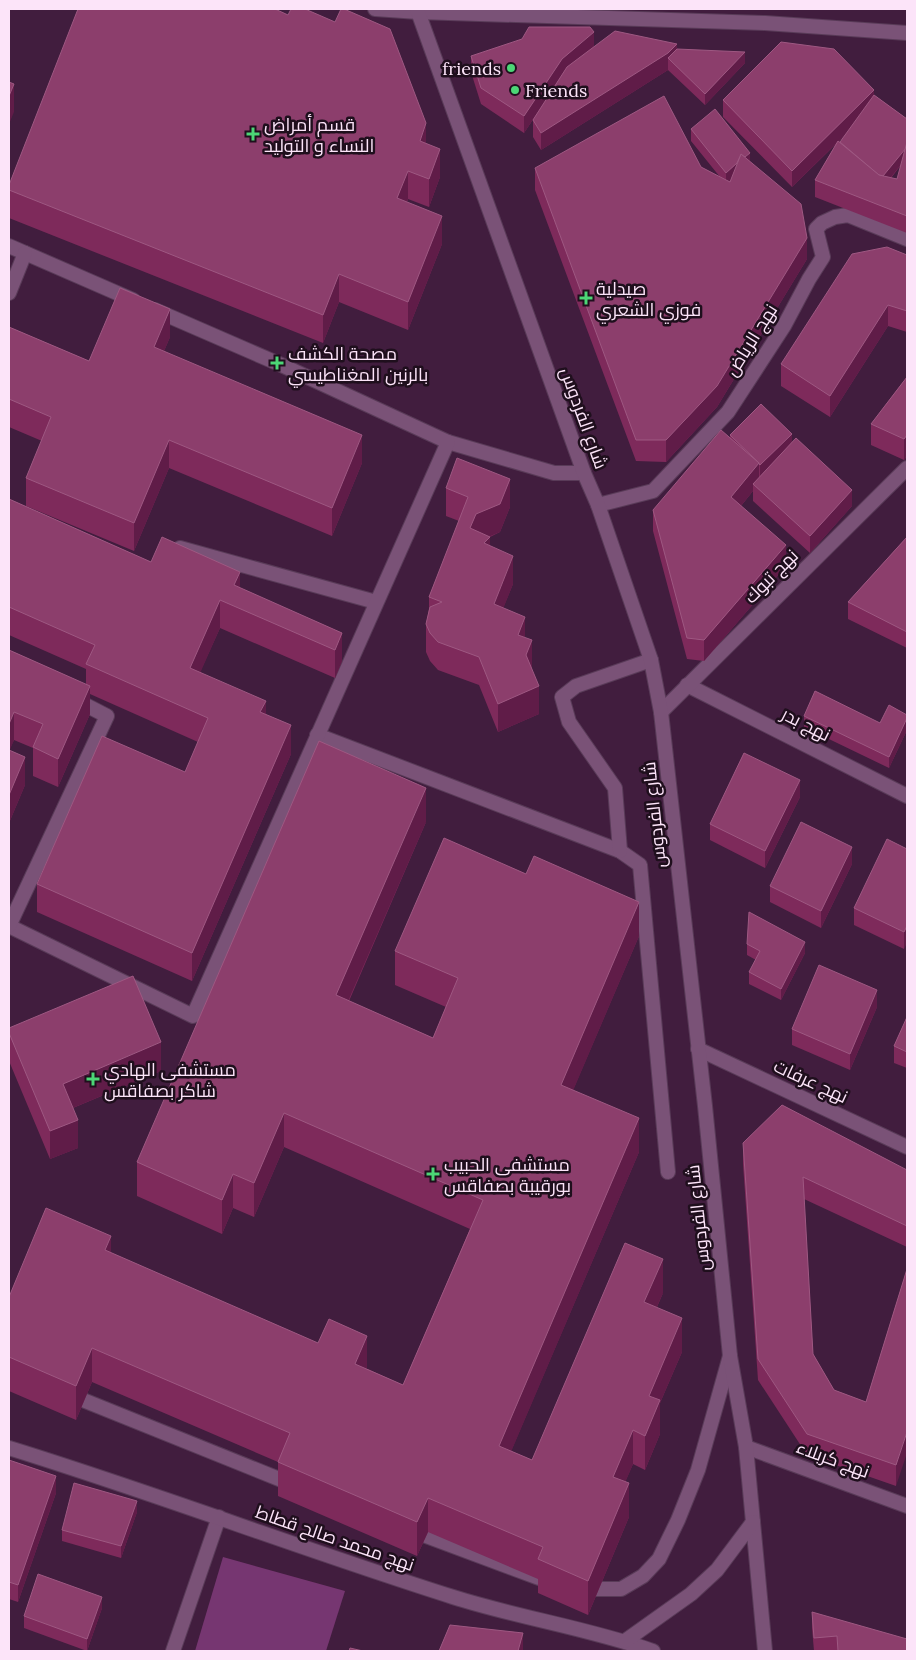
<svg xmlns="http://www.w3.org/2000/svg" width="916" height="1660" viewBox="0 0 916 1660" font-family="Lora,Cairo,serif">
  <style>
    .green { fill: #763671 }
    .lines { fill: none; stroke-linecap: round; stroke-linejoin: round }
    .service-casing { stroke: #593b58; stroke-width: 16 }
    .minor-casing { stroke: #593b58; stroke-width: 16 }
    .tertiary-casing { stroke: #593b58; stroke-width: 16 }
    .service { stroke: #7a5277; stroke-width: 14 }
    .minor { stroke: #7a5277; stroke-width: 14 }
    .tertiary { stroke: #7a5277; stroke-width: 14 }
    .wall { fill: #7e2a5b; fill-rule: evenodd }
    .shaded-wall { fill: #601c48 }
    .building { fill: #8c3e6c; stroke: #9e5882 }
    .poi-dot { fill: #4cd676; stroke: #1f0f1d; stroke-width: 2 }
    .labels { text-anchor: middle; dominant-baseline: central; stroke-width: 5; stroke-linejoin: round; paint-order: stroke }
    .poi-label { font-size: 18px; fill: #fce4f9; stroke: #1f0f1d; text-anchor: start }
    .street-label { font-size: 18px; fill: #fce4f9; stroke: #1f0f1d }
  </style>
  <rect width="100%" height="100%" fill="#411d3e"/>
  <path class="green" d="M 223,1557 L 345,1591 L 326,1651 L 195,1651 Z"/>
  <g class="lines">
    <g class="service-casing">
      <g id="service">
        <path d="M 375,9 L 418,12 L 765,23 L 907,33"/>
        <path d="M 9,246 L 133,300"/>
        <path d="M 9,293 L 25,253"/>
        <path d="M 448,442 L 554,473 L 584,473"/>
        <path d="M 180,548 L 376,602"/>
        <path d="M 317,735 L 620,851 L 640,865 L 668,1172"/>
        <path d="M 620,851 L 615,788 L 569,722 L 562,697 L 576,686 L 651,660"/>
        <path d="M 9,926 L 193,1016 L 448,442 L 277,363 L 155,310"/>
        <path d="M 9,926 L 107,716 L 74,699"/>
        <path d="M 68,1394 L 294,1485"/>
        <path d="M 410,1530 L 539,1578"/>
        <path d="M 579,1589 L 621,1589 L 643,1576 L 659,1559 L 678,1520 L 698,1470 L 730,1356"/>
      </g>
    </g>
    <g class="minor-casing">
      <g id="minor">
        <path d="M 598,505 L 653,491 L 728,412 L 784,326 L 809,279 L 823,257 L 816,229 L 822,223 L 835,217 L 848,215 L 907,239"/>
        <path d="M 687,685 L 907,796"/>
        <path d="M 661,712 L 907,468"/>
        <path d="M 698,1049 L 907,1147"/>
        <path d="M 746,1447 L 907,1506"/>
        <path d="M 173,1651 L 219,1517"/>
      </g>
    </g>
    <g class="tertiary-casing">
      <g id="tertiary">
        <path d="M 417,9 L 584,473 L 598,505 L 651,660 L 661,712 L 705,1106 L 730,1356 L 746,1447 L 765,1651"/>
        <path d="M 9,1448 C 158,1494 304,1550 453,1597 C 519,1618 588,1628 653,1651"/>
        <path d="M 625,1641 L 691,1594 L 717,1570 L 753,1522"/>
      </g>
    </g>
    <use href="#service" class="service"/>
    <use href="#minor" class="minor"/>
    <use href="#tertiary" class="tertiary"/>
  </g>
  <g class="wall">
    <path d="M 594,46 L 677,49 L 745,63 L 705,105 L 668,70 L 541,150 L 533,137 L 533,120 L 536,115 L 524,133 L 481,104 L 471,72 L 471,56 Z"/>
    <path d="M 874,95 L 907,119 L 907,233 L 815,197 L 815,180 L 836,144 L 792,187 L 723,117 L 723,100 ZM 846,134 L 840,142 L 839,141 ZM 901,165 L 897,179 L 891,178 Z"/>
    <path d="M 691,129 L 750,162 L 807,259 L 717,407 L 666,462 L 636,461 L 535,190 L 535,168 L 701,167 L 720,177 L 691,141 Z"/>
    <path d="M 426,143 L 440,177 L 429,207 L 408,199 L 407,202 L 442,244 L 408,330 L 339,302 L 323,343 L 9,218 L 9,185 Z"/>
    <path d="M 907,255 L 907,332 L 888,326 L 830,417 L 781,386 L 781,364 Z"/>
    <path d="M 9,327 L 89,361 L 170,337 L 164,351 L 362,463 L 332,536 L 169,468 L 134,551 L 26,506 L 26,478 L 42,441 L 9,427 Z"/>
    <path d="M 907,377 L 907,456 L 904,460 L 871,445 L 871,424 Z"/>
    <path d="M 730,435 L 792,442 L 852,506 L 810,553 L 753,501 L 753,491 L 741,506 L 786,566 L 704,661 L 687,659 L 653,531 L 653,510 L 730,437 Z"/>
    <path d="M 446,488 L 510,507 L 500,532 L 490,537 L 490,546 L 513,584 L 503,608 L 525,638 L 532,669 L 539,714 L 498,732 L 479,685 L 438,670 L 430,661 L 426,652 L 426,624 L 429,609 L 429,597 L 459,521 L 446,516 Z"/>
    <path d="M 9,499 L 151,562 L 240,588 L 342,633 L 342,661 L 335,678 L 220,628 L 200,672 L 266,714 L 291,754 L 192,981 L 37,912 L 37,884 L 185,772 L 198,742 L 90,694 L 90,714 L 58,787 L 33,776 L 33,748 L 14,740 L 9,750 L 25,785 L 9,823 L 9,650 L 86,685 L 86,669 L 9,635 Z"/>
    <path d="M 907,537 L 907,648 L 848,619 L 848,602 Z"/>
    <path d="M 907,715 L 907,730 L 889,768 L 804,727 L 804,716 L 880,723 Z"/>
    <path d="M 800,797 L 765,868 L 710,840 L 710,824 Z"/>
    <path d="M 426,822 L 349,1001 L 433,1038 L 446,1007 L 395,985 L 395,951 L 639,936 L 573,1090 L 639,1152 L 511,1451 L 532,1460 L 663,1293 L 657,1307 L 682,1352 L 660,1403 L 660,1434 L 645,1470 L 633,1464 L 625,1482 L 629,1517 L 588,1615 L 538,1593 L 538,1579 L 428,1532 L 417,1556 L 278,1496 L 278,1462 L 92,1382 L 76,1420 L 9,1391 L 9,1297 L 111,1253 L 403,1385 L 470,1229 L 284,1147 L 254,1217 L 233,1208 L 222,1234 L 137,1196 L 137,1162 Z"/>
    <path d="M 907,849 L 904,949 L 854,925 L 854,908 Z"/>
    <path d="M 852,864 L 821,928 L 770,902 L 770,886 Z"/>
    <path d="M 747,944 L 805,953 L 781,1000 L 749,984 L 749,972 L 756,960 L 747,955 Z"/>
    <path d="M 877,1007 L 850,1070 L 792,1045 L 792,1029 Z"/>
    <path d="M 907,1017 L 907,1068 L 894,1063 L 894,1046 Z"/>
    <path d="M 9,1028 L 161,1071 L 73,1108 L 78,1148 L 50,1159 L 9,1061 Z"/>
    <path d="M 743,1143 L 907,1170 L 907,1247 L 804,1199 L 813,1354 L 834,1390 L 866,1402 L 907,1269 L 896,1486 L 807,1455 L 758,1380 L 743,1164 Z"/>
    <path d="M 9,1460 L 56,1493 L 18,1602 L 9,1599 Z"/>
    <path d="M 137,1512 L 121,1558 L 62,1541 L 62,1530 Z"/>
    <path d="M 102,1608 L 87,1651 L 24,1628 L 24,1616 Z"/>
    <path d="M 812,1612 L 907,1651 L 814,1651 L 812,1628 Z"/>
  </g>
  <g class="shaded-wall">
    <path d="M 594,32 L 594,49 L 562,76 L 524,133 L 524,116 L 562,59 Z"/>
    <path d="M 677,44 L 677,61 L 668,58 L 668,70 L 541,150 L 541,133 Z"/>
    <path d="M 745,52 L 745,63 L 705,105 L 705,94 Z"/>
    <path d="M 14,84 L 14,112 L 9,124 L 9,96 Z"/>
    <path d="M 874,90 L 874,106 L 792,187 L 792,171 Z"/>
    <path d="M 426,123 L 426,151 L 420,141 Z"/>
    <path d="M 907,146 L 907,157 L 879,192 L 879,180 Z"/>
    <path d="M 440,149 L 440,177 L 429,207 L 429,179 Z"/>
    <path d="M 750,153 L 750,164 L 726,184 L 726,173 Z"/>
    <path d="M 408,171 L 408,199 L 397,226 L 397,198 Z"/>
    <path d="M 442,216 L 442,244 L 408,330 L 408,302 Z"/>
    <path d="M 807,238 L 807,259 L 717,407 L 666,462 L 666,440 Z"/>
    <path d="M 339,274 L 339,302 L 323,343 L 323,315 Z"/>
    <path d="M 888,305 L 888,326 L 830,417 L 830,396 Z"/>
    <path d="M 170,309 L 170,337 L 154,375 L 154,347 Z"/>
    <path d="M 792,434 L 792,445 L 760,477 L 760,465 Z"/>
    <path d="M 362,435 L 362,463 L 332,536 L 332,508 Z"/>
    <path d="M 907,435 L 907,456 L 904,460 L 904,439 Z"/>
    <path d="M 169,440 L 169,468 L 134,551 L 134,523 Z"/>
    <path d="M 759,463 L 759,484 L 753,484 L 753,491 L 731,518 L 731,497 Z"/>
    <path d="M 510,479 L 510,507 L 500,532 L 476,542 L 470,528 L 476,514 Z"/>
    <path d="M 852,490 L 852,506 L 810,553 L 810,536 Z"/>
    <path d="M 490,537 L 490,565 L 484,543 Z"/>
    <path d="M 786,545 L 786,566 L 704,661 L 704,640 Z"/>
    <path d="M 513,556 L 513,584 L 494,632 L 494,604 Z"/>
    <path d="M 240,572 L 240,600 L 234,585 Z"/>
    <path d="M 220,600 L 220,628 L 190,696 L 190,668 Z"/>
    <path d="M 525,617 L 525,645 L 518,635 Z"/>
    <path d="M 342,633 L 342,661 L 335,678 L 335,650 Z"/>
    <path d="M 532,640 L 532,669 L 526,655 Z"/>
    <path d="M 90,686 L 90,714 L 58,787 L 58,759 Z"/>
    <path d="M 539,686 L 539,714 L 498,732 L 498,704 Z"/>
    <path d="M 266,701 L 266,729 L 260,712 Z"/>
    <path d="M 14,712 L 14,740 L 9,752 L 9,724 Z"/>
    <path d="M 907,718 L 907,730 L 889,768 L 889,757 Z"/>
    <path d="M 291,725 L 291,754 L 192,981 L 192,953 Z"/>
    <path d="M 25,757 L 25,785 L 9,823 L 9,795 Z"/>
    <path d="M 800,780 L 800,797 L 765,868 L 765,851 Z"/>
    <path d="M 426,788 L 426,822 L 336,1029 L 336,995 Z"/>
    <path d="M 852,847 L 852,864 L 821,928 L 821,911 Z"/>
    <path d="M 639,902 L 639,936 L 561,1119 L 561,1085 Z"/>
    <path d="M 907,926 L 907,943 L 904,949 L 904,932 Z"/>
    <path d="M 805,942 L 805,953 L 781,1000 L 781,989 Z"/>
    <path d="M 877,990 L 877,1007 L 850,1070 L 850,1054 Z"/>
    <path d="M 161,1042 L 161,1071 L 63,1112 L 63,1084 Z"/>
    <path d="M 284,1113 L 284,1147 L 254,1217 L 254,1183 Z"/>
    <path d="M 639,1118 L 639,1152 L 499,1480 L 499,1446 Z"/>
    <path d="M 78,1120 L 78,1148 L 50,1159 L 50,1131 Z"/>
    <path d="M 233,1174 L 233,1208 L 222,1234 L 222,1200 Z"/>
    <path d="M 111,1236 L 111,1270 L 105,1250 Z"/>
    <path d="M 663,1259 L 663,1293 L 644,1336 L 644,1302 Z"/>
    <path d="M 682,1318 L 682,1352 L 660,1403 L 660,1434 L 645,1470 L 645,1436 L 649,1396 Z"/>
    <path d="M 367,1336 L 367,1370 L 355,1364 Z"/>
    <path d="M 92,1348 L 92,1382 L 76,1420 L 76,1386 Z"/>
    <path d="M 633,1430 L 633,1464 L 613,1511 L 613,1477 Z"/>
    <path d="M 907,1432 L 907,1453 L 896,1486 L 896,1465 Z"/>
    <path d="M 56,1476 L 56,1493 L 18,1602 L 18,1585 Z"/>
    <path d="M 629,1483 L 629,1517 L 588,1615 L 588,1581 Z"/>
    <path d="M 428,1498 L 428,1532 L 417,1556 L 417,1522 Z"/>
    <path d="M 137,1501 L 137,1512 L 121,1558 L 121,1546 Z"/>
    <path d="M 102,1597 L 102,1608 L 87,1651 L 87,1639 Z"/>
    <path d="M 523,1633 L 523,1651 L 518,1651 Z"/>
  </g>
  <g class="building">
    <path d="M 78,9 L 275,9 L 288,15 L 291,9 L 305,9 L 335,22 L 341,9 L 344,9 L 390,29 L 426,123 L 420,141 L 440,149 L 429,179 L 408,171 L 397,198 L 442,216 L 408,302 L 339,274 L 323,315 L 9,190 L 9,185 Z"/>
    <path d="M 529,27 L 590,27 L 594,32 L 562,59 L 524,116 L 481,88 L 471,56 L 522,39 Z"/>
    <path d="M 615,31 L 677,44 L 668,53 L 541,133 L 533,120 L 567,67 Z"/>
    <path d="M 781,42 L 834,49 L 874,90 L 792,171 L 723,100 Z"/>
    <path d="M 677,49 L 745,52 L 705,94 L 668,58 Z"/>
    <path d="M 9,82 L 14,84 L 9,96 Z"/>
    <path d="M 874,95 L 907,119 L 907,142 L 906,148 L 883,176 L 879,175 L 840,142 Z"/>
    <path d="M 664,96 L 701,167 L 730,182 L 741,154 L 801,204 L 807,238 L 717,386 L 666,440 L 636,440 L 535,168 Z"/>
    <path d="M 715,109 L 750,153 L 745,157 L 741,154 L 737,163 L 726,173 L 691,129 Z"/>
    <path d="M 838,141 L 879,175 L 897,179 L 907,142 L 907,216 L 815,180 Z"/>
    <path d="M 887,247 L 907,255 L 907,311 L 888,305 L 830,396 L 781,364 L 852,254 Z"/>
    <path d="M 120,288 L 170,309 L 154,347 L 362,435 L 332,508 L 169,440 L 134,523 L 26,478 L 51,417 L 9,399 L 9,327 L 89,361 Z"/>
    <path d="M 907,377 L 907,435 L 904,439 L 871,424 Z"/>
    <path d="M 761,404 L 792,434 L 760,465 L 759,464 L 759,463 L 730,435 Z"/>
    <path d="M 721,430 L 759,463 L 731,497 L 786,545 L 704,640 L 687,638 L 653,510 Z"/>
    <path d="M 796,438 L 852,490 L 810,536 L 753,484 Z"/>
    <path d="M 457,458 L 510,479 L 500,504 L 476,514 L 470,528 L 490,537 L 484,543 L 513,556 L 494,604 L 525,617 L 518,635 L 532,640 L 526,655 L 539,686 L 498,704 L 479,657 L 438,642 L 430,633 L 426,624 L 430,607 L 442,602 L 429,597 L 468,497 L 446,488 Z"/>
    <path d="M 9,499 L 151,562 L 162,537 L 240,572 L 234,585 L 342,633 L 335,650 L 220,600 L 190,668 L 266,701 L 260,712 L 291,725 L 192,953 L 37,884 L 102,736 L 185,772 L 208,718 L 86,664 L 95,645 L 9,607 Z"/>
    <path d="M 907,537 L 907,632 L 848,602 Z"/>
    <path d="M 9,650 L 90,686 L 58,759 L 33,747 L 43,724 L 14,712 L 9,724 Z"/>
    <path d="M 815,691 L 880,723 L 889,705 L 907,715 L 907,718 L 889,757 L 804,716 Z"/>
    <path d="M 319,741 L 426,788 L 336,995 L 433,1038 L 458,978 L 395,951 L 444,838 L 526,874 L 534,856 L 639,902 L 561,1085 L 639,1118 L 499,1446 L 532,1460 L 625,1243 L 663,1259 L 644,1302 L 682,1318 L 649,1396 L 660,1400 L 645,1436 L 633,1430 L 613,1477 L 629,1483 L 588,1581 L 538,1559 L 543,1547 L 428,1498 L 417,1522 L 278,1462 L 290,1433 L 92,1348 L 76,1386 L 9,1357 L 9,1297 L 46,1208 L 111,1236 L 105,1250 L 318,1343 L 329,1319 L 367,1336 L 355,1364 L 403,1385 L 483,1200 L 284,1113 L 254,1183 L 233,1174 L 222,1200 L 137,1162 Z"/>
    <path d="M 9,750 L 25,757 L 9,795 Z"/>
    <path d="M 744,753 L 800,780 L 765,851 L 710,824 Z"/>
    <path d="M 801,822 L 852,847 L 821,911 L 770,886 Z"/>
    <path d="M 887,839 L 907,849 L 907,926 L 904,932 L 854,908 Z"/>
    <path d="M 749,912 L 805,942 L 781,989 L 749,972 L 760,951 L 747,944 Z"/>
    <path d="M 819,965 L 877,990 L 850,1054 L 792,1029 Z"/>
    <path d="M 133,976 L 161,1042 L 63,1084 L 78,1120 L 50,1131 L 9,1033 L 9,1028 Z"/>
    <path d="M 907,1017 L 907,1052 L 894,1046 Z"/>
    <path d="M 782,1105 L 907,1170 L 907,1226 L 803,1177 L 813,1354 L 834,1390 L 866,1402 L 907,1269 L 907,1432 L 896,1465 L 807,1434 L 758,1359 L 743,1143 Z"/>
    <path d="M 9,1460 L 56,1476 L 18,1585 L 9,1582 Z"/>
    <path d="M 74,1483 L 137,1501 L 121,1546 L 62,1530 Z"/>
    <path d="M 38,1574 L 102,1597 L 87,1639 L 24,1616 Z"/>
    <path d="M 812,1612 L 907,1639 L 907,1651 L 838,1651 L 837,1636 L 814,1638 Z"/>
    <path d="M 450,1625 L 523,1633 L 518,1651 L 439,1651 Z"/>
    <path d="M 350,1648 L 363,1651 L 349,1651 Z"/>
  </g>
  <g class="poi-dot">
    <circle cx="511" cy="68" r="5"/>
    <circle cx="515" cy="90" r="5"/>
    <path d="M250.5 126.5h5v5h5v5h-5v5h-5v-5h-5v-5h5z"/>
    <path d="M583.5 290.5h5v5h5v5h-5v5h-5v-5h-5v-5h5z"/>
    <path d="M274.5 355.5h5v5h5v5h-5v5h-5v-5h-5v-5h5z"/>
    <path d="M90.5 1071.5h5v5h5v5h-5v5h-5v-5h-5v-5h5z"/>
    <path d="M430.5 1166.5h5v5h5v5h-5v5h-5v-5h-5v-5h5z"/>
  </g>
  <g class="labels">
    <g class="poi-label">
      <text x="501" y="68" text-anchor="end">friends</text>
      <text x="525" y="90">Friends</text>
      <text x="264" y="124">قسم أمراض<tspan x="264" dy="21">النساء و التوليد</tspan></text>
      <text x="596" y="288">صيدلية<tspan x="596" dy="21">فوزي الشعري</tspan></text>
      <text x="288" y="353">مصحة الكشف<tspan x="288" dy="21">بالرنين المغناطيسي</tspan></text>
      <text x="104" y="1069">مستشفى الهادي<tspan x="104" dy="21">شاكر بصفاقس</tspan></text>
      <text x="444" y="1164">مستشفى الحبيب<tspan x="444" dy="21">بورقيبة بصفاقس</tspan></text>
    </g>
    <g class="street-label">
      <text transform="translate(751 340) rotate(-58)">نهج الرياض</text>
      <text transform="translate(584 418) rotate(70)">شارع الفردوس</text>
      <text transform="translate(771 576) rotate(-45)">نهج تبوك</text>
      <text transform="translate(806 724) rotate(27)">نهج بدر</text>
      <text transform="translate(654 815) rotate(-96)">شارع الفردوس</text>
      <text transform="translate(811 1081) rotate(25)">نهج عرفات</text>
      <text transform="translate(698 1218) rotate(-96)">شارع الفردوس</text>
      <text transform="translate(833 1459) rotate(20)">نهج كربلاء</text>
      <text transform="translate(335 1538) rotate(19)">نهج محمد صالح قطاط</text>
    </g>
  </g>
  <rect width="916" height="1660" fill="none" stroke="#fce4f9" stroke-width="20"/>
</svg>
